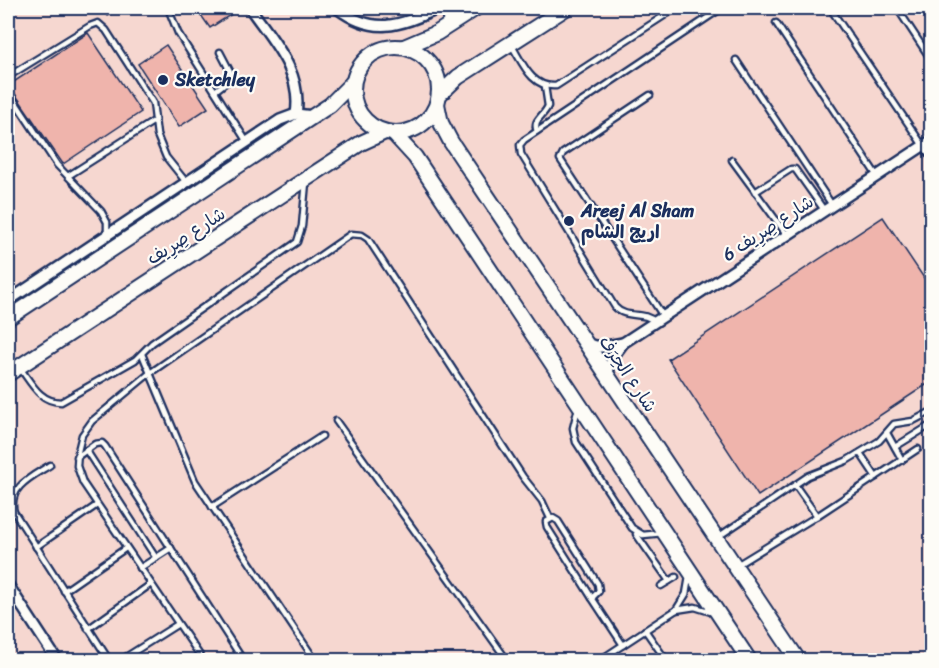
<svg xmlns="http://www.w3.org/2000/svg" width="939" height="668" viewBox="0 0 939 668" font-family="Sriracha,'Playpen Sans Arabic',sans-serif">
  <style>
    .built { fill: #f6d7d0 }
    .building { fill: #efb4ac; stroke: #1b2f5e; stroke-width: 1.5 }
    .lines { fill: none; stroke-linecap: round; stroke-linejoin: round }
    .lane-casing { stroke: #1b2f5e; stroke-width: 9 }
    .street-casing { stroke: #1b2f5e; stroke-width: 14 }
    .secondary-casing { stroke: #1b2f5e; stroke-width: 18 }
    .lane { stroke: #fdfcf7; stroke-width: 4.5 }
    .street { stroke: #fdfcf7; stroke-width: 9 }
    .secondary { stroke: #fdfcf7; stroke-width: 14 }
    .poi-dot { fill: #1b2f5e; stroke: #fdfcf7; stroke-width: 2 }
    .labels { text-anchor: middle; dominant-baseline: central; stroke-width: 4.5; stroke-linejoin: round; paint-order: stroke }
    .poi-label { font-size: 18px; font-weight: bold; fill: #1b2f5e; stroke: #fdfcf7; text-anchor: start }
    .street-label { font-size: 18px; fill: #1b2f5e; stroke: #fdfcf7 }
  </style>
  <rect width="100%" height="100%" fill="#f9e6e0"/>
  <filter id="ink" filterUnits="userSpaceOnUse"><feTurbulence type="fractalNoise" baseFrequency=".0167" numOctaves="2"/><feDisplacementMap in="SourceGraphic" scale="12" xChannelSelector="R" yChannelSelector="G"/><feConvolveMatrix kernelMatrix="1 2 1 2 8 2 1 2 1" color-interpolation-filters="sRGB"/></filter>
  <g filter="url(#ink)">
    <rect class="built" x="8" y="8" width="923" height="652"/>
    <g class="building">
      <path d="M 102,8 L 120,8 L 108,16 Z"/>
      <path d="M 196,8 L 233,8 L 235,12 L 210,28 Z"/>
      <path d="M 88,33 L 141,112 L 63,164 L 9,85 Z"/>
      <path d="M 166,45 L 208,108 L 179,127 L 138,64 Z"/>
      <path d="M 883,217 L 932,290 L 932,381 L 758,496 L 668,359 Z"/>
    </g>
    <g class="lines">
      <g class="lane-casing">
        <g id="lane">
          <path d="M 168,8 L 178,33 L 247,142"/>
          <path d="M 830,8 L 932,159"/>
          <path d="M 897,8 L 932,61"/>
          <path d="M 776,23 L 877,176"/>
          <path d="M 512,46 C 523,64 532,88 556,86 L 676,8"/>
          <path d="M 736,60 L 832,205"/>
          <path d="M 8,80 L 9,76 L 90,26 L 98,23 L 106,30 L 153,103 L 157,135 L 166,157 L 186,182"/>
          <path d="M 8,91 L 57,165 L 101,211 L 107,222 L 107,235"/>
          <path d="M 215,91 L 229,80 L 231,73 L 220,52"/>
          <path d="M 650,95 L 563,153 L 560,159 L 663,316"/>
          <path d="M 537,131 C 532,120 544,116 548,106 L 545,86"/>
          <path d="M 732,160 L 787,235"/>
          <path d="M 68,176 L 154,121"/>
          <path d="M 755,192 L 791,169 L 795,169 L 824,210"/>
          <path d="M 655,322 C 643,310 627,320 615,307 L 521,154 L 520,145 L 524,140 L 722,8"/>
          <path d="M 142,354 L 195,481 L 315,660"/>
          <path d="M 20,368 C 32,384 40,402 61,402 L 135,360 L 152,343 L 297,242 L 302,226 L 306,182"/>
          <path d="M 578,408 L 573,428 L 576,442 L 632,528 L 643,535 L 663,533"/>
          <path d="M 336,421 L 507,660"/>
          <path d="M 887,433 L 902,460"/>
          <path d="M 895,447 L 932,424"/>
          <path d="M 86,450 L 156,558"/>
          <path d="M 860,453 L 876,477"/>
          <path d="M 77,457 L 95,444 L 102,443 L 105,446 L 243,660"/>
          <path d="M 50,465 C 33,476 7,487 14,512 L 109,660"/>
          <path d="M 795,485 L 817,516"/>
          <path d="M 212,507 L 322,436"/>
          <path d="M 553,518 L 558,521 L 598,584 L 599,591 L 592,598 L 547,527 L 546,522 Z"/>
          <path d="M 636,534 L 669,581"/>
          <path d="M 718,537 L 808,476 L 846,461 L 879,441 L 894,424 L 913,421 L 932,411"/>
          <path d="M 36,547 L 97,505"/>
          <path d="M 737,565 L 817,516 L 918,449"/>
          <path d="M 140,568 L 171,548"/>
          <path d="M 661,586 L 676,577"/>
          <path d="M 64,591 L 126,548"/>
          <path d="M 592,598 L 623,645"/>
          <path d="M 676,610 L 686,594 L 689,577"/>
          <path d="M 88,629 L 151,584"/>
          <path d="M 645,630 L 666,660"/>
          <path d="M 613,652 L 618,660"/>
          <path d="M 121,660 L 178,624"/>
          <path d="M 203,660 L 83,483 L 77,466 L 78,451 L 82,435 L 92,421 L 150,373 L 351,234 L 362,235 L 368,239 L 523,477 L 542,501 L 550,518"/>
          <path d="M 600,660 L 676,610 L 695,607 L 711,612"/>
        </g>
      </g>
      <g class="street-casing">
        <g id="street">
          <path d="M 250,8 C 272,40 303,72 296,114"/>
          <path d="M 337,8 C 375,37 400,25 440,8"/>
          <path d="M 444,29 L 455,8"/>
          <path d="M 8,301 L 280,120 L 296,114 L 313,116"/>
          <path d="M 586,344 L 601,347 L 623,343 L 932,140"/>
          <path d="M 607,376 L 612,358 L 623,343"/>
          <path d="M 8,585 L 57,660"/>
        </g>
      </g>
      <g class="secondary-casing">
        <g id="secondary">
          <path d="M 404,47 L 437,33 L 476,8"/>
          <circle cx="396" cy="90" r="43"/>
          <path d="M 439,95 L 458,77 L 566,8"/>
          <path d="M 437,104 L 441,123 L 451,142 L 798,660"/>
          <path d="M 393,133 L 415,157 L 749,660"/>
          <path d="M 8,318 L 330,105 L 353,82"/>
          <path d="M 8,374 L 361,143 L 385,132"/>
        </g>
      </g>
      <use href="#lane" class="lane"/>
      <use href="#street" class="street"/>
      <use href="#secondary" class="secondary"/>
    </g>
  </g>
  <g class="poi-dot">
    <circle cx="163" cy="80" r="6"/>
    <circle cx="569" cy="221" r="6"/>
  </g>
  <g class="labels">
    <g class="poi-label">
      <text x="175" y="80">Sketchley</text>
      <text x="581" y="211">Areej Al Sham<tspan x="581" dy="21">اريج الشام</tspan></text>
    </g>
    <g class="street-label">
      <text transform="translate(768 228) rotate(-33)">شارع صِرِيف 6</text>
      <text transform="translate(186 236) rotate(-33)">شارع صِرِيف</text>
      <text transform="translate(628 374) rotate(56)">شارع الحِرَف</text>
    </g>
  </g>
  <rect width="939" height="668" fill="none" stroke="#fdfcf7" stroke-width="30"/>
  <rect x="15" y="15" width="909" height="638" fill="none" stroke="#1b2f5e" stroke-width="2" filter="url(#ink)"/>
</svg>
